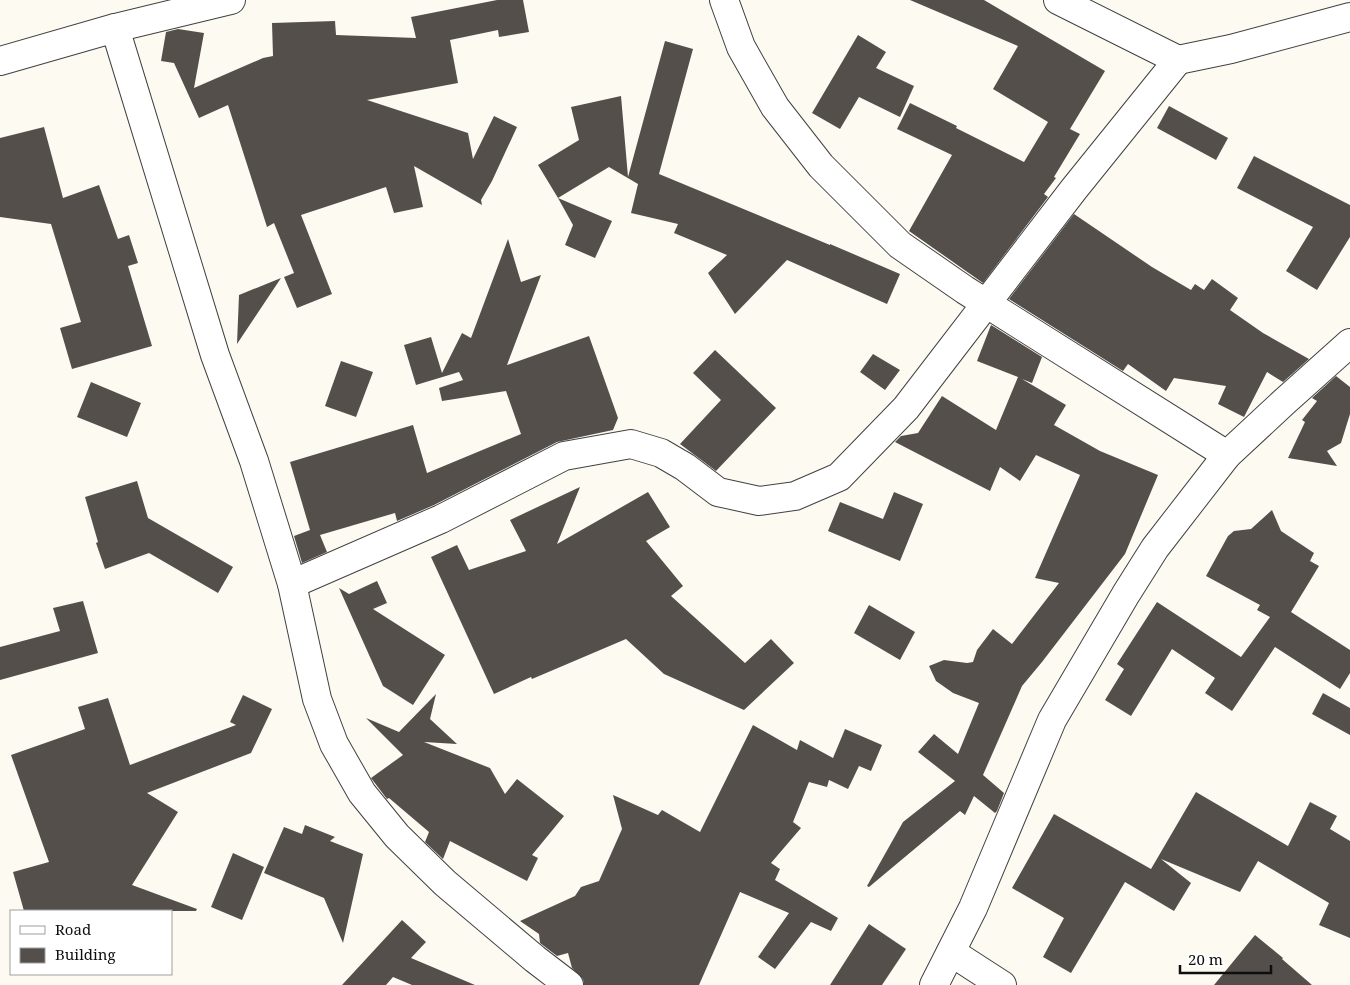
<svg xmlns="http://www.w3.org/2000/svg" width="1350" height="985" viewBox="0 0 1350 985" font-family="'Noto Serif',serif">
  <style>
    .building { fill: #554f4c }
    .lines { fill: none; stroke-linecap: round; stroke-linejoin: round }
    .street-casing { stroke: #414141; stroke-width: 30 }
    .street { stroke: #fff; stroke-width: 28 }
  </style>
  <rect width="100%" height="100%" fill="#fdfbf1"/>
  <g class="building">
    <path d="M 497,0 L 523,0 L 529,32 L 499,37 L 498,30 L 450,40 L 458,83 L 367,100 L 468,133 L 473,159 L 494,116 L 517,127 L 492,181 L 481,200 L 482,205 L 414,166 L 423,207 L 394,213 L 386,187 L 301,215 L 332,294 L 297,308 L 284,277 L 294,273 L 274,223 L 267,227 L 228,105 L 199,118 L 174,63 L 161,61 L 166,32 L 178,29 L 204,33 L 194,88 L 263,58 L 273,56 L 272,23 L 335,21 L 336,35 L 416,38 L 411,17 Z"/>
    <path d="M 910,0 L 984,0 L 1105,71 L 1070,129 L 1080,134 L 1054,177 L 1056,178 L 1044,194 L 1048,197 L 983,283 L 909,231 L 952,155 L 897,129 L 910,103 L 957,126 L 956,128 L 1024,162 L 1048,122 L 993,89 L 1018,46 Z"/>
    <path d="M 858,35 L 886,52 L 876,68 L 914,86 L 900,117 L 859,97 L 840,129 L 812,113 Z"/>
    <path d="M 665,41 L 693,49 L 659,174 L 830,245 L 830,244 L 900,274 L 887,304 L 787,260 L 735,314 L 708,273 L 727,255 L 674,233 L 678,224 L 631,213 L 638,184 L 609,167 L 558,198 L 538,165 L 579,140 L 571,107 L 621,96 L 628,177 Z"/>
    <path d="M 1169,106 L 1228,138 L 1216,160 L 1157,128 Z"/>
    <path d="M 44,127 L 63,198 L 99,185 L 118,239 L 129,235 L 138,263 L 128,266 L 152,346 L 72,369 L 60,328 L 81,322 L 51,224 L 0,217 L 0,138 Z"/>
    <path d="M 1254,156 L 1350,205 L 1350,237 L 1317,290 L 1286,271 L 1313,227 L 1237,188 Z"/>
    <path d="M 558,198 L 612,221 L 595,258 L 565,245 L 573,225 Z"/>
    <path d="M 1074,214 L 1152,267 L 1191,290 L 1195,284 L 1204,290 L 1212,279 L 1238,298 L 1230,310 L 1263,333 L 1309,359 L 1283,382 L 1267,372 L 1244,417 L 1218,404 L 1226,386 L 1174,378 L 1166,391 L 1128,364 L 1123,371 L 1009,299 Z"/>
    <path d="M 508,239 L 521,282 L 541,275 L 507,365 L 589,336 L 618,418 L 613,430 L 557,442 L 434,505 L 397,521 L 395,513 L 320,535 L 327,552 L 302,563 L 294,536 L 310,530 L 290,462 L 413,425 L 427,473 L 521,434 L 506,391 L 442,401 L 439,388 L 463,380 L 459,372 L 416,385 L 404,345 L 431,337 L 442,373 L 462,333 L 471,338 Z"/>
    <path d="M 281,278 L 237,344 L 239,295 Z"/>
    <path d="M 991,325 L 1042,357 L 1032,383 L 1022,379 L 1066,405 L 1054,425 L 1100,451 L 1158,475 L 1125,554 L 1042,662 L 1022,686 L 983,775 L 1004,793 L 997,811 L 995,813 L 974,796 L 965,815 L 960,811 L 869,887 L 867,886 L 903,822 L 955,781 L 918,752 L 934,734 L 958,754 L 979,703 L 953,693 L 936,681 L 929,666 L 944,660 L 967,663 L 973,662 L 977,650 L 993,629 L 1012,644 L 1059,583 L 1035,578 L 1080,475 L 1036,455 L 1020,481 L 1000,467 L 990,491 L 895,442 L 901,436 L 918,433 L 942,396 L 996,430 L 1018,377 L 977,361 Z"/>
    <path d="M 715,350 L 776,408 L 716,471 L 680,444 L 721,400 L 693,373 Z"/>
    <path d="M 873,354 L 900,370 L 885,390 L 860,372 Z"/>
    <path d="M 341,361 L 373,372 L 356,417 L 325,406 Z"/>
    <path d="M 1336,376 L 1350,387 L 1350,414 L 1341,443 L 1327,451 L 1337,466 L 1288,458 L 1305,422 L 1302,420 L 1317,401 L 1312,398 Z"/>
    <path d="M 91,382 L 141,403 L 127,437 L 77,417 Z"/>
    <path d="M 137,481 L 148,518 L 233,567 L 218,593 L 149,553 L 105,569 L 96,543 L 98,542 L 85,497 Z"/>
    <path d="M 580,487 L 557,544 L 648,492 L 670,527 L 646,541 L 683,586 L 671,596 L 745,663 L 771,639 L 794,663 L 744,710 L 664,674 L 626,639 L 532,679 L 531,677 L 494,694 L 431,557 L 457,545 L 469,570 L 526,551 L 510,520 Z"/>
    <path d="M 894,492 L 923,504 L 900,561 L 828,531 L 840,502 L 883,519 Z"/>
    <path d="M 1272,510 L 1281,531 L 1314,553 L 1310,561 L 1319,566 L 1291,612 L 1350,650 L 1350,673 L 1340,689 L 1275,647 L 1232,711 L 1205,693 L 1215,678 L 1172,649 L 1131,716 L 1105,700 L 1124,669 L 1117,664 L 1157,602 L 1241,657 L 1270,617 L 1257,610 L 1260,605 L 1206,576 L 1228,536 L 1234,531 L 1251,529 Z"/>
    <path d="M 377,581 L 387,603 L 373,609 L 445,655 L 413,705 L 383,686 L 339,588 L 349,594 Z"/>
    <path d="M 83,601 L 98,653 L 0,680 L 0,647 L 60,631 L 53,608 Z"/>
    <path d="M 869,605 L 915,632 L 900,660 L 854,633 Z"/>
    <path d="M 1323,693 L 1350,708 L 1350,735 L 1312,714 Z"/>
    <path d="M 436,694 L 430,719 L 457,744 L 424,742 L 490,768 L 505,794 L 517,779 L 564,816 L 532,855 L 538,858 L 527,881 L 450,841 L 443,859 L 425,842 L 429,832 L 389,798 L 387,799 L 371,778 L 403,755 L 366,718 L 399,732 Z"/>
    <path d="M 243,695 L 272,709 L 251,753 L 147,793 L 178,812 L 132,885 L 197,909 L 196,911 L 24,911 L 13,872 L 49,862 L 11,755 L 85,729 L 78,707 L 108,698 L 130,765 L 236,725 L 230,722 Z"/>
    <path d="M 753,725 L 797,750 L 800,740 L 833,758 L 845,729 L 882,745 L 871,771 L 859,766 L 848,789 L 829,780 L 827,787 L 809,782 L 793,822 L 801,828 L 771,863 L 780,869 L 775,880 L 838,918 L 831,931 L 811,922 L 775,969 L 758,957 L 789,913 L 740,892 L 699,985 L 584,985 L 583,979 L 572,968 L 568,953 L 557,956 L 540,943 L 539,934 L 520,921 L 575,896 L 581,887 L 599,881 L 622,829 L 613,795 L 658,815 L 662,810 L 700,832 Z"/>
    <path d="M 1196,792 L 1288,846 L 1310,802 L 1337,816 L 1330,829 L 1350,841 L 1350,938 L 1319,925 L 1329,903 L 1258,861 L 1240,892 L 1161,859 L 1191,883 L 1174,911 L 1125,882 L 1071,973 L 1043,957 L 1064,918 L 1012,888 L 1054,814 L 1151,869 Z"/>
    <path d="M 305,825 L 335,837 L 330,841 L 363,854 L 343,943 L 324,898 L 264,873 L 284,827 L 302,834 Z"/>
    <path d="M 233,853 L 264,867 L 242,920 L 211,907 Z"/>
    <path d="M 402,920 L 426,942 L 411,958 L 475,985 L 412,985 L 393,977 L 386,985 L 342,985 Z"/>
    <path d="M 869,924 L 906,949 L 882,985 L 830,985 Z"/>
    <path d="M 1255,935 L 1283,958 L 1282,959 L 1312,985 L 1214,985 Z"/>
  </g>
  <g class="lines">
    <g class="street-casing">
      <g id="street">
        <path d="M 724,0 L 741,47 L 775,107 L 821,166 L 900,245 L 965,290 L 1227,455"/>
        <path d="M 1058,0 L 1178,60 L 1231,49 L 1350,17"/>
        <path d="M 115,28 L 231,0"/>
        <path d="M 0,61 L 115,28 L 215,355 L 254,461 L 292,584 L 317,699 L 334,744 L 362,793 L 397,836 L 445,883 L 535,959 L 569,985"/>
        <path d="M 292,584 L 441,519 L 564,456 L 631,444 L 661,453 L 685,467 L 718,492 L 759,501 L 795,496 L 839,477 L 906,408 L 1074,189 L 1178,60"/>
        <path d="M 951,952 L 1002,985"/>
        <path d="M 934,985 L 973,908 L 1052,720 L 1126,594 L 1155,548 L 1227,455 L 1284,402 L 1350,343"/>
      </g>
    </g>
    <use href="#street" class="street"/>
  </g>
  <rect x="10" y="910" width="162" height="65" fill="#ffffff" stroke="#9f9f9f"/>
  <rect x="20" y="926" width="25" height="8" fill="#ffffff" stroke="#9f9f9f"/>
  <text x="55" y="935" font-size="15" fill="#0e0e0e">Road</text>
  <rect x="20" y="948" width="25" height="15" fill="#554f4c" stroke="#9f9f9f"/>
  <text x="55" y="960" font-size="15" fill="#0e0e0e">Building</text>
  <path d="M1180 965v8h91v-8" fill="none" stroke="#0e0e0e" stroke-width="2.5"/>
  <text x="1188" y="965" font-size="15" fill="#0e0e0e" stroke="#ffffff" stroke-width="4" paint-order="stroke">20 m</text>
</svg>
